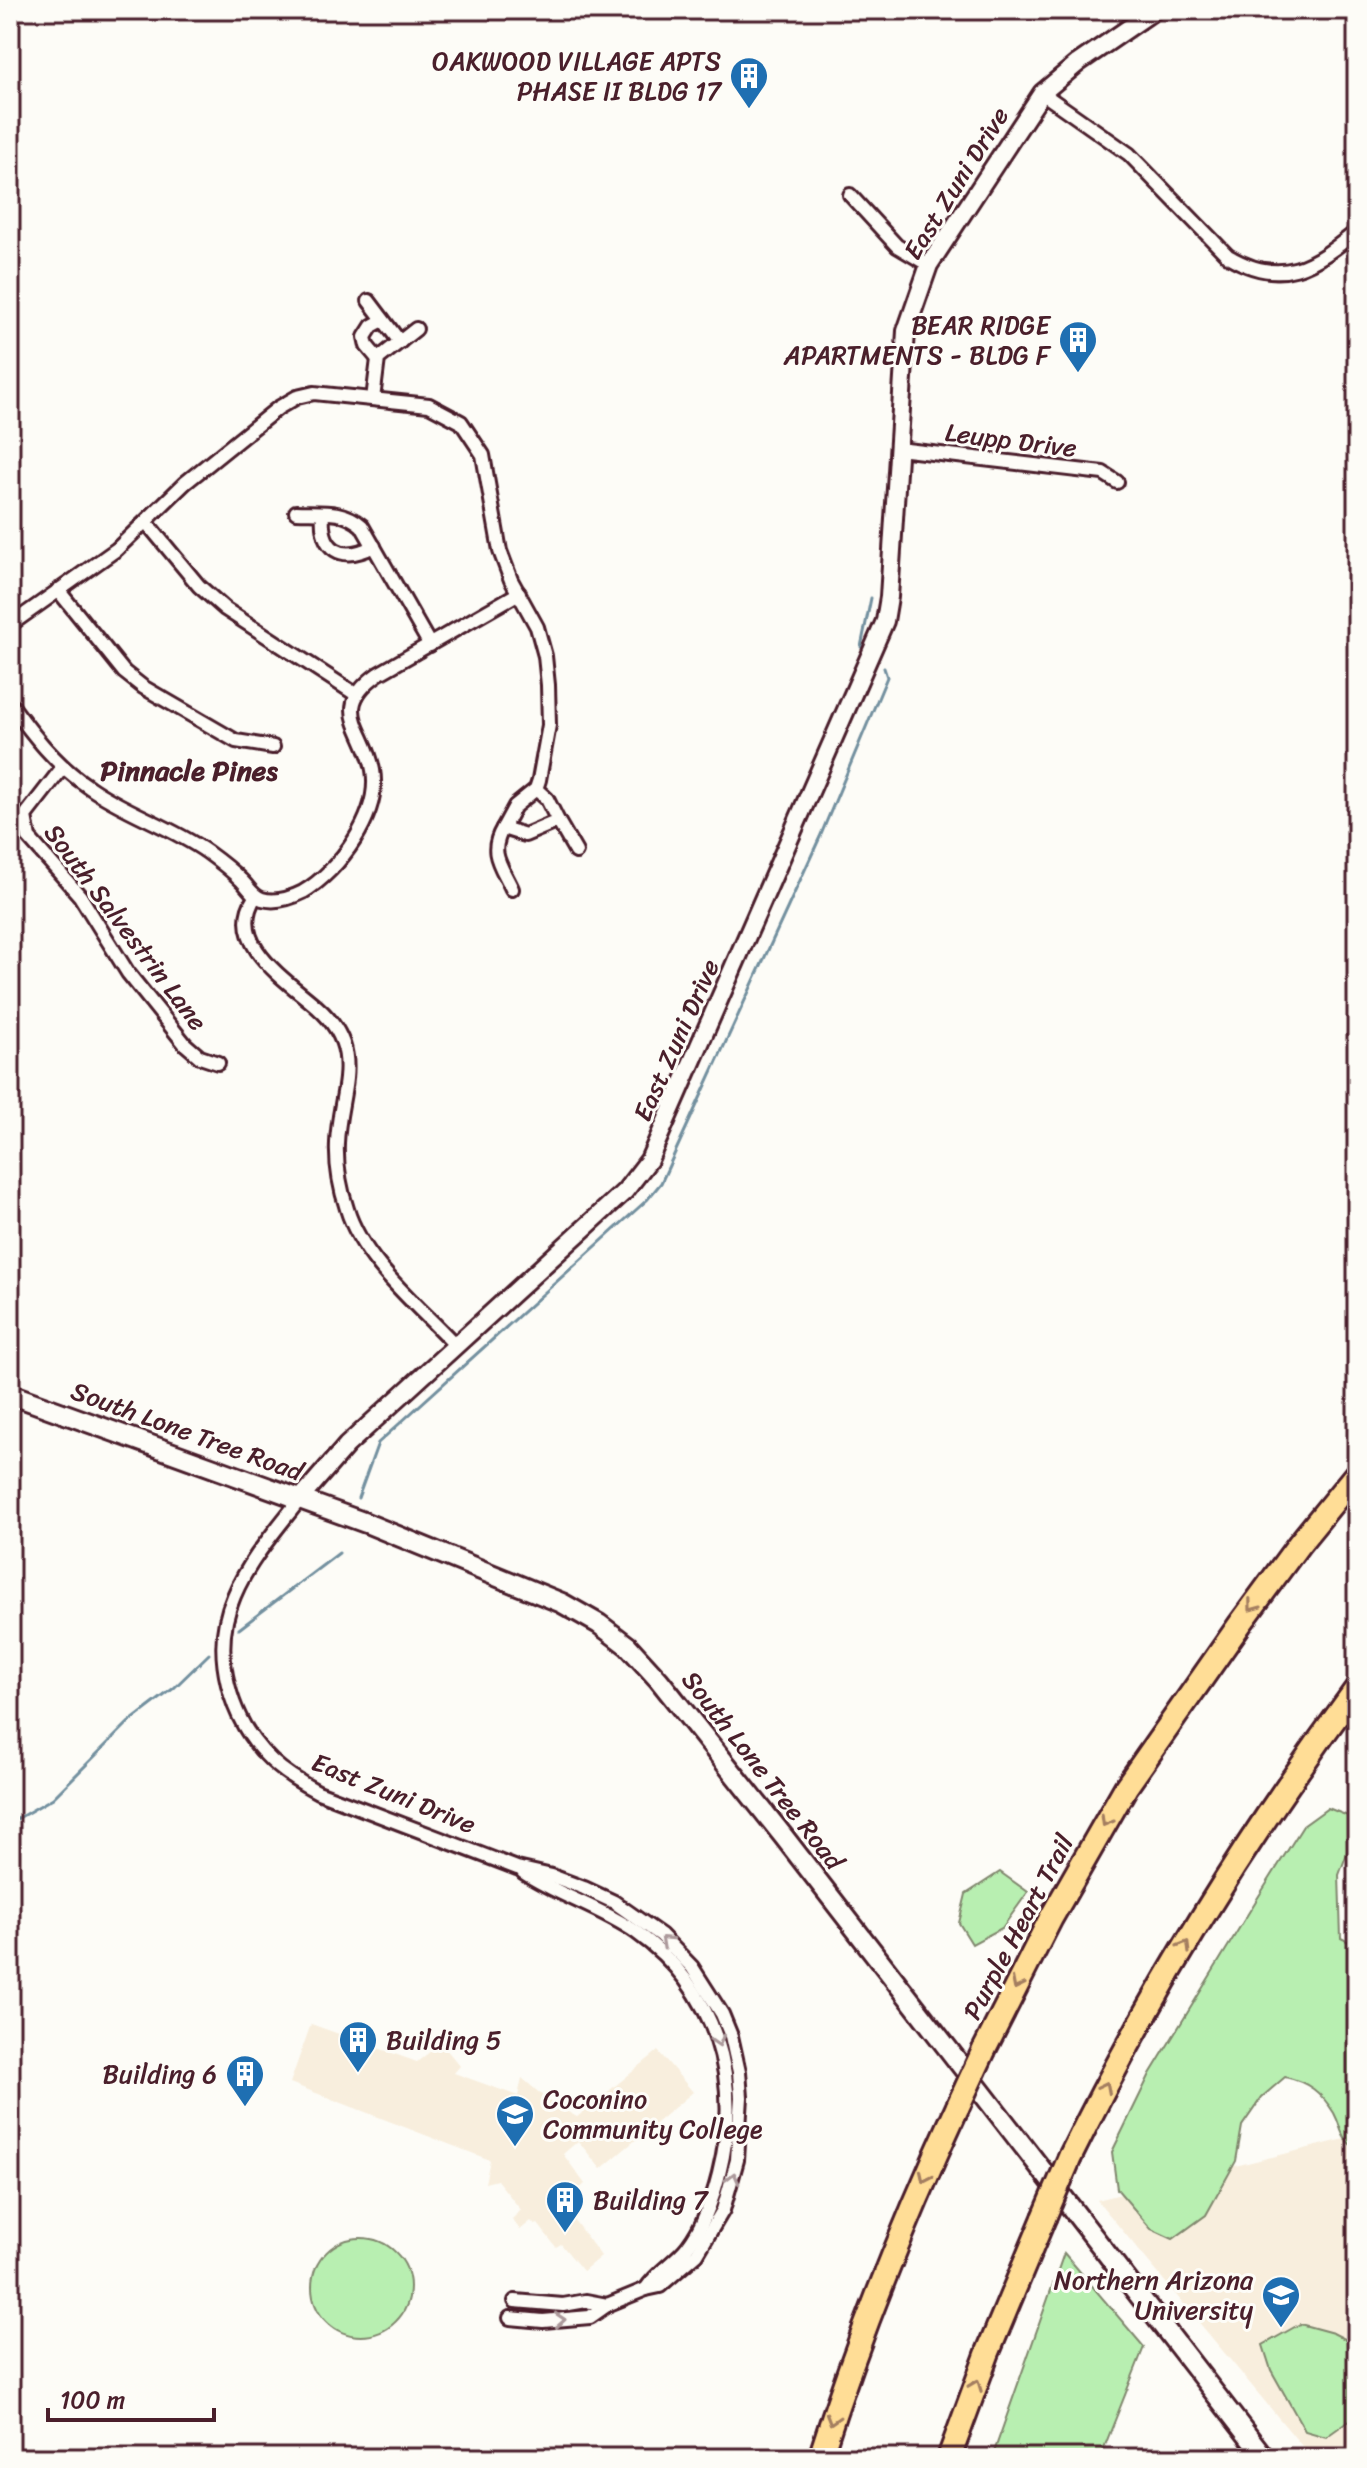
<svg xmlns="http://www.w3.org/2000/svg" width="1367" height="2468" viewBox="0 0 1367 2468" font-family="Sriracha,sans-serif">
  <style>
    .built { fill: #f8eedd }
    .green { fill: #b8efb1; stroke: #81876e; stroke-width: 2 }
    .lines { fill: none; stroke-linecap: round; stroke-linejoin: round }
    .stream { stroke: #73909f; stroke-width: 3 }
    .minor-casing { stroke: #4a1f2b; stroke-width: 18 }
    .tertiary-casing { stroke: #4a1f2b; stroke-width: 22 }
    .secondary-casing { stroke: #4a1f2b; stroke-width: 24 }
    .motorway-casing { stroke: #4a1f2b; stroke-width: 28 }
    .minor { stroke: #fdfcf7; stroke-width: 12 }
    .tertiary { stroke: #fdfcf7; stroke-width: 16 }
    .secondary { stroke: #fdfcf7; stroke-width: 18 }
    .motorway { stroke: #ffdd96; stroke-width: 22 }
    .motorway-bridge-casing { stroke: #4a1f2b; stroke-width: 28; stroke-linecap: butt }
    .motorway-bridge { stroke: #ffdd96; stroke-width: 22 }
    .oneway { stroke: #a47e60 }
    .oneway2 { stroke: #ac999b }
    .labels { text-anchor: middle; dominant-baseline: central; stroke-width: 6; stroke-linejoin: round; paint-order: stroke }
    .poi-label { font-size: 26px; fill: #4a1f2b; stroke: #fdfcf7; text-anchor: end }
    .street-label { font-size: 26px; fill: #4a1f2b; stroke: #fdfcf7 }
    .neighbourhood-label { font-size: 28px; font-weight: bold; fill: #4a1f2b; stroke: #fdfcf7 }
  </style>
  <rect width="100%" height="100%" fill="#fdfcf7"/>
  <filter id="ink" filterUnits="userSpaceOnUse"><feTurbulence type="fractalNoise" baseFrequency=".0125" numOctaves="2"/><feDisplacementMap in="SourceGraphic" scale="16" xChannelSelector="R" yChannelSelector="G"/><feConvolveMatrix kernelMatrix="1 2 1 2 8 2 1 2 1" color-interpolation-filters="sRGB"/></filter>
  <g filter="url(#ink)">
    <g class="built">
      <path d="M 311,2024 L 417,2062 L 441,2043 L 460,2066 L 454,2073 L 518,2096 L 522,2078 L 550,2102 L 577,2117 L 658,2051 L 693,2092 L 601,2169 L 578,2141 L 563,2154 L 585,2184 L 562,2204 L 601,2256 L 583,2271 L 561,2244 L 556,2247 L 538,2224 L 535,2225 L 531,2221 L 520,2230 L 512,2219 L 521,2210 L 497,2180 L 485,2183 L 490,2160 L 290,2083 Z"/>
      <path d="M 1357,2136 L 1357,2458 L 1312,2458 L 1097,2200 Z"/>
    </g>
    <g class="green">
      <path d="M 1328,1808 L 1348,1816 L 1352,1840 L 1339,1875 L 1341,1938 L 1357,1946 L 1357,2149 C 1339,2138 1343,2130 1334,2113 C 1321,2092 1308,2082 1285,2077 L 1262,2097 L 1242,2126 L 1236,2161 L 1206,2215 L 1173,2239 L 1151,2229 L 1117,2189 L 1112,2152 L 1150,2074 L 1257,1899 L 1303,1826 Z"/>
      <path d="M 1000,1872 L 1028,1892 L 1002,1928 L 972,1944 L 959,1923 L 966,1894 Z"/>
      <circle cx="361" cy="2287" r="49"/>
      <path d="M 1064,2253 L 1144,2347 L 1100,2458 L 992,2458 Z"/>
      <path d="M 1300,2324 L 1333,2333 L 1357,2345 L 1357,2408 L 1354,2417 L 1326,2437 L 1305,2431 L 1271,2370 L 1263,2345 Z"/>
    </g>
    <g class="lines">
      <g class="stream">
        <path d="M 861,647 L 871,598"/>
        <path d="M 358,1498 L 378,1443 L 647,1200 L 661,1183 L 820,837 L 887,677 L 884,668"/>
        <path d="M 239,1629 L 339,1553"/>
        <path d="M 10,1823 L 53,1798 L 128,1723 L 174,1688 L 209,1654"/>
      </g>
      <g class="minor-casing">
        <g id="minor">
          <path d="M 1042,93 L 1129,154 L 1228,256 C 1282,288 1313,266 1357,231"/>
          <path d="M 850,195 L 897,246 L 929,265"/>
          <path d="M 369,301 L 400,342"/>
          <path d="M 378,359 L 367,346 L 365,337 L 372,326 L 383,320"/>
          <path d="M 373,399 L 378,359 L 416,329"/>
          <path d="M 898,449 L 1103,473 L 1117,482"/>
          <path d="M 296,512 C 320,513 343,509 362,526 L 430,645"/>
          <path d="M 323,513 C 320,550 341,563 374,546"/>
          <path d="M 146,522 L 199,586 L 225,609 L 357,695"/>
          <path d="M 58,590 L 124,672 L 143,687 L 236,741 L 273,747"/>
          <path d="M 10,625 L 117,549 L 185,483 L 278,408 L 297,397 L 314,393 L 429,405 L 461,422 L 483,455 L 500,551 L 511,580 L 537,627 L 545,656 L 548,685 L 549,725 L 539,780 L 536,789 L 515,806 L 503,828 L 525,835 L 558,821 L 547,799 L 536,789"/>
          <path d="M 10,703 C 33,735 56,765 89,787 C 126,813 170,826 207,852 C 218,860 230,869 240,879 C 248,886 252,896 262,899 C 276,903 291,898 303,892 C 339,871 381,814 373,770 C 366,729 329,709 378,674 L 519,593"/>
          <path d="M 63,767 L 25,816 L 29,838 L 80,896 L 128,973 L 185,1044 L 200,1057 L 218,1063"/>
          <path d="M 558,821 L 576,852"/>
          <path d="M 503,828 C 488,853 501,865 512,889"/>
          <path d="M 255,897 C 225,943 288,981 317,1007 C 367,1051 339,1090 337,1143 C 336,1166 340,1188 347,1209 C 363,1262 419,1306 456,1346"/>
          <path d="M 300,1499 C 276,1530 249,1560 234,1596 C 210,1651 229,1721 272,1761 C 286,1774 301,1783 318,1792 L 517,1868 L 552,1876 L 584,1888 L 614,1902 L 661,1935 L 692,1967 L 722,2014 L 731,2036 L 739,2072 L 741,2097 L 737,2160 L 723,2210 L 697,2254 L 660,2286 L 646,2289 L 607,2305 L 590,2317 L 543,2321 L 510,2318"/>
          <path d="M 523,1872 C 559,1896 600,1907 636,1932 C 716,1989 743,2079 719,2174 C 713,2198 704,2225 688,2246 C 676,2262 657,2271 646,2289"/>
          <path d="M 515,2301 L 563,2305 L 586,2301 L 607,2305"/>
        </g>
      </g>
      <g class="tertiary-casing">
        <path id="tertiary" d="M 300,1499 L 347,1445 L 625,1191 L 649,1160 L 885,621 L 889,597 L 906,331 L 929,265 L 1042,93 L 1078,63 L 1155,10"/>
      </g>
      <g class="secondary-casing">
        <path id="secondary" d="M 10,1394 L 366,1523 L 562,1603 L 599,1624 L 628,1646 L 659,1680 L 784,1837 L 1265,2458"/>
      </g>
      <g class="motorway-casing">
        <g id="motorway">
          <path d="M 984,2050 L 1051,1918 L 1126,1787 L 1240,1624 L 1299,1544 L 1357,1473"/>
          <path d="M 1070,2157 C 1151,1992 1248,1836 1357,1688"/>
          <path d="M 820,2458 C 858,2337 905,2221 958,2106"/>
          <path d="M 949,2458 L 988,2352 L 1044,2218"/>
        </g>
      </g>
      <use href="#minor" class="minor"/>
      <use href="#tertiary" class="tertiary"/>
      <use href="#secondary" class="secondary"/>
      <use href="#motorway" class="motorway"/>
      <g class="motorway-bridge-casing">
        <g id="motorway-bridge">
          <path d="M 958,2106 L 984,2050"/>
          <path d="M 1044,2218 L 1070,2157"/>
        </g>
      </g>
      <use href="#motorway-bridge" class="motorway-bridge"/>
    </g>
    <defs><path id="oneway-chevron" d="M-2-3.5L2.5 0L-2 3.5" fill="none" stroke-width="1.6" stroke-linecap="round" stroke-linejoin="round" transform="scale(2)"/></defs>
    <g class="oneway">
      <use href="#oneway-chevron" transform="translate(1253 1606) rotate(127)"/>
      <use href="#oneway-chevron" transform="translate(1106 1821) rotate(120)"/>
      <use href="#oneway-chevron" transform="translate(1185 1946) rotate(-59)"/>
      <use href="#oneway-chevron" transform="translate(1017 1984) rotate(117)"/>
      <use href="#oneway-chevron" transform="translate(1105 2087) rotate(-63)"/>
      <use href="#oneway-chevron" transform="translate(925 2177) rotate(115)"/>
      <use href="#oneway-chevron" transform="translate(976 2385) rotate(-69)"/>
      <use href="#oneway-chevron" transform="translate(832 2419) rotate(107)"/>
    </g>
    <g class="oneway2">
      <use href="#oneway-chevron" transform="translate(666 1941) rotate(-137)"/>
      <use href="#oneway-chevron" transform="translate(718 2041) rotate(73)"/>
      <use href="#oneway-chevron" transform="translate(733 2178) rotate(-76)"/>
      <use href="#oneway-chevron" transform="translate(560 2320) rotate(-4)"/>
    </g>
  </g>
  <defs>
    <g id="building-pin" transform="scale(2)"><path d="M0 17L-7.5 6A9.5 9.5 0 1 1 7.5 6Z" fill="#1f6fb2" stroke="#fdfcf7"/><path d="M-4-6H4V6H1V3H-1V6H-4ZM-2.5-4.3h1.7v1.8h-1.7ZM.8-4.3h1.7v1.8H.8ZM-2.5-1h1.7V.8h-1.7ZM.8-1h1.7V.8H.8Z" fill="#fff"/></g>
    <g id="university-pin" transform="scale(2)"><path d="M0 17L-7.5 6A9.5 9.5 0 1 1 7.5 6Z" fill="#1f6fb2" stroke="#fdfcf7"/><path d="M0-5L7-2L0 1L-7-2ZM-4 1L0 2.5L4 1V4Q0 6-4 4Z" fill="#fff"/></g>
  </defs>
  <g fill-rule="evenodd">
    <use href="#building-pin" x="749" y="76"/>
    <use href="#building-pin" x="1078" y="340"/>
    <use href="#building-pin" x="358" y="2040"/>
    <use href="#building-pin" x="245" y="2074"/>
    <use href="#university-pin" x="515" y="2114"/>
    <use href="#building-pin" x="565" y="2200"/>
    <use href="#university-pin" x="1281" y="2295"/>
  </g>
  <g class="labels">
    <g class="poi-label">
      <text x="721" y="61">OAKWOOD VILLAGE APTS<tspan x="721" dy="30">PHASE II BLDG 17</tspan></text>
      <text x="1050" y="325">BEAR RIDGE<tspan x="1050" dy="30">APARTMENTS - BLDG F</tspan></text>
      <text x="386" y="2040" text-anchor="start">Building 5</text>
      <text x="217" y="2074">Building 6</text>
      <text x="543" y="2099" text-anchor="start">Coconino<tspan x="543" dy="30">Community College</tspan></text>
      <text x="593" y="2200" text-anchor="start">Building 7</text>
      <text x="1253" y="2280">Northern Arizona<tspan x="1253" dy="30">University</tspan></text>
    </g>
    <g class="street-label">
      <text transform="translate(956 183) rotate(-58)">East Zuni Drive</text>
      <text transform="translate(1011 440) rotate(7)">Leupp Drive</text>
      <text transform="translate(126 927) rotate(53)">South Salvestrin Lane</text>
      <text transform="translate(676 1040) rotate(-66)">East Zuni Drive</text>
      <text transform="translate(187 1431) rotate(20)">South Lone Tree Road</text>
      <text transform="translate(763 1770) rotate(52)">South Lone Tree Road</text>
      <text transform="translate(394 1793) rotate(22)">East Zuni Drive</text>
      <text transform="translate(1018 1927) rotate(-62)">Purple Heart Trail</text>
    </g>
    <g class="neighbourhood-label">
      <text x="189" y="770">Pinnacle Pines</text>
    </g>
  </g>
  <rect width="1367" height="2468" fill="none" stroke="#fdfcf7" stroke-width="40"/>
  <rect x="20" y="20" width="1327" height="2428" fill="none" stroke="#4a1f2b" stroke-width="3" filter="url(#ink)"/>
  <path d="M48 2408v12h166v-12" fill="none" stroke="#4a1f2b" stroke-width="4"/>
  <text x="60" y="2408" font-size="24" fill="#4a1f2b" stroke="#fdfcf7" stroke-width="6" paint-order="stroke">100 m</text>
</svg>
